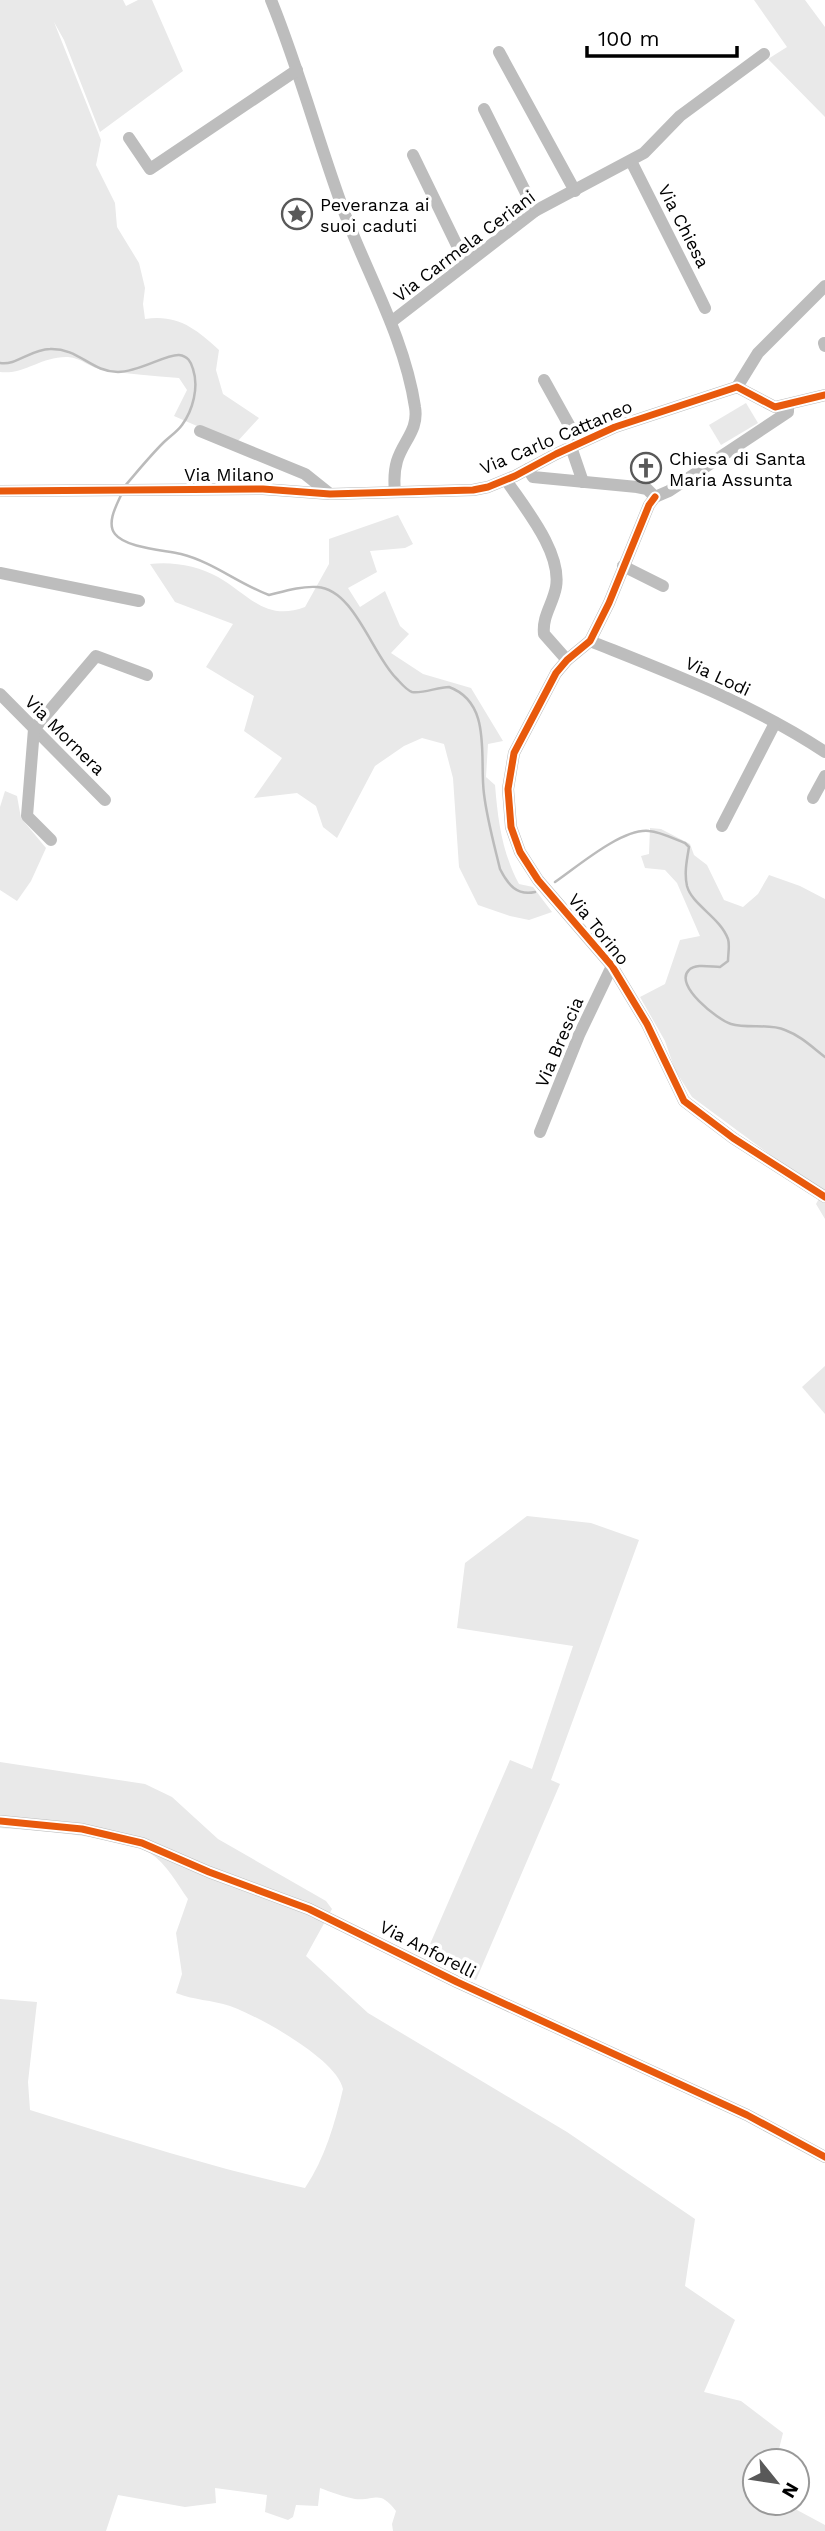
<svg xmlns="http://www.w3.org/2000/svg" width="825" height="2531" viewBox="0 0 825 2531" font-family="'Work Sans',sans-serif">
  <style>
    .green { fill: #e9e9e9 }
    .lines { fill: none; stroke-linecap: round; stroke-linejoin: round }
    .stream { stroke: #bbb; stroke-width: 2.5 }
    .minor { stroke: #bdbdbd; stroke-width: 12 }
    .cycleway-casing { stroke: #fff; stroke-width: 11 }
    .cycleway { stroke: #e8590c; stroke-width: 7 }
    .labels { text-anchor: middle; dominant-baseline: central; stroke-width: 7; stroke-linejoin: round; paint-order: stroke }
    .poi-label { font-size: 18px; fill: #000; stroke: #fff; text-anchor: start }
    .street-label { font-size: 18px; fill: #000; stroke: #fff }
  </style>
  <rect width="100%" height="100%" fill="#fff"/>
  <g class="green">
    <path d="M 0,0 L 123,0 L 126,6 L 138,0 L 152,0 L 183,71 L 100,132 L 64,40 L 54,22 L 101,140 L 96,165 L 115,203 L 117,227 L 139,263 L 145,288 L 143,304 L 145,319 C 178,314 196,329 219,350 L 216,370 L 223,394 L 259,418 L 236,443 L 174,416 L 187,390 L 179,378 C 154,376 128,374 103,370 C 90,368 82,358 68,357 C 41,356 25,375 0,372 Z"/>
    <path d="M 754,0 L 805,0 L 825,27 L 825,117 L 768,59 L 787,47 Z"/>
    <path d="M 746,403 L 758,423 L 721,445 L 709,425 Z"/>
    <path d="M 398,515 L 413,544 L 405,548 L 370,551 L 377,572 L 348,588 L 360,607 L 385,591 L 400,626 L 409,634 L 391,653 L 423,674 L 471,688 L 503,741 L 488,744 L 486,777 L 495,785 C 498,821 502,852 519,884 L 533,887 L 552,912 L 529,920 L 510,916 L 478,905 L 459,867 L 453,778 L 444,744 L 422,738 L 404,746 L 375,766 L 337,838 L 323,827 L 316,806 L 297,793 L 254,798 L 282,758 L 244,731 L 254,696 L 206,667 L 233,624 L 175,602 L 150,564 C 172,561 199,566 218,577 C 249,595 266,622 305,607 L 329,564 L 329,539 Z"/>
    <path d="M 5,791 L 17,796 L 21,818 L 46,848 L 31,881 L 17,901 L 0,890 L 0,807 Z"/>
    <path d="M 650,828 L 661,829 L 690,844 L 694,855 L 707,865 L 724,900 L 743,907 L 758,894 L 769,875 L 800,886 L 825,899 L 825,1219 L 816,1204 L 822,1193 L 692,1097 L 675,1070 L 665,1041 L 640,997 L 665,984 L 680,940 L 700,936 L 677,883 L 665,870 L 645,868 L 641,856 L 649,854 Z"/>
    <path d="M 825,1366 L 825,1414 L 802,1387 Z"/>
    <path d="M 527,1516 L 591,1523 L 639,1540 L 551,1780 L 560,1784 L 476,1980 L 424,1958 L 510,1760 L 532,1769 L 573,1646 L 457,1628 L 465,1563 Z"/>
    <path d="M 0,1762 L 145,1784 L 172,1797 L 218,1839 L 326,1901 L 332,1909 L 306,1956 L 368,2013 L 567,2132 L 695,2219 L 685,2286 L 735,2320 L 704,2392 L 741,2401 L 783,2433 L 776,2461 L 755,2461 L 755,2503 L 784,2503 L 825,2525 L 825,2531 L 393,2531 L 392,2524 L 396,2511 C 379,2489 376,2501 355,2499 C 344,2497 331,2492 320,2488 L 318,2506 L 296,2505 L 293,2517 L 288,2520 L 265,2512 L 267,2495 L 215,2488 L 216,2503 L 185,2507 L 118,2495 L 106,2531 L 0,2531 L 0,1999 L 37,2002 L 28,2082 L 30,2110 C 121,2138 212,2168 305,2188 C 325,2158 335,2123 343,2089 C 337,2059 258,2016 230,2006 C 212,2000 193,2000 176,1993 L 182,1974 L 176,1933 L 188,1899 C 177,1884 167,1864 150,1853 C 125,1837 33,1830 0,1828 Z"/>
  </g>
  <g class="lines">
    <g class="stream">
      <path d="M 0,363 C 16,366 31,349 50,349 C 79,348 91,372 118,372 C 139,372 166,354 179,355 C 188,356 191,362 193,369 C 199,387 193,410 182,425 C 177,432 169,437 163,443 C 149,457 137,472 124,487"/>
      <path d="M 122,493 C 117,504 106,523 115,534 C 126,548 163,550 181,554 C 213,562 239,584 269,595 C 285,591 301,586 317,587 C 354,589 372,654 396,678 C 400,682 406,690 412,692 C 422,694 438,687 449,687 C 493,703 479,759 484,794 C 487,819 494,844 500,869 C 508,885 517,896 535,892"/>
      <path d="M 555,882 C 577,867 622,828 649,831 C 661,832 674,839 685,843 L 689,847 C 687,859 684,873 687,886 C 692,905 720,917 728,939 C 730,945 728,954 728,961 L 720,967 C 712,967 695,963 689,970 C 673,985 718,1020 731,1024 C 748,1029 769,1023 785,1030 C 801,1036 812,1047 825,1057"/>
    </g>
    <g class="minor">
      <path d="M 271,0 C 300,71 319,145 346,217 C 370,279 405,340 415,407 C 419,430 403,441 397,461 C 394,471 394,482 395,492"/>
      <path d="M 499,52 L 575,191"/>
      <path d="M 484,109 L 535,211"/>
      <path d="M 129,138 L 150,169 L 297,70"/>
      <path d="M 413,155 L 466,264"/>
      <path d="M 631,161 L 705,308"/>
      <path d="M 391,322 L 535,211 L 644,153 L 680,116 L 764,54"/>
      <path d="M 824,343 L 825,346"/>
      <path d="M 544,380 L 579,443"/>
      <path d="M 737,387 L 758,353 L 825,286"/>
      <path d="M 200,431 L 305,474 L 330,494"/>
      <path d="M 571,447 L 583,482"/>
      <path d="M 528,469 L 533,477 L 637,487 L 647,489 L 655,497"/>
      <path d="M 506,480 C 524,507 562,552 556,587 C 553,604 542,616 544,634 L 567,660"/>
      <path d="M 0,491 L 263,489 L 330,494 L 473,490 L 488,487 L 515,476 L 556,454 L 615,427 L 737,387 L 775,407 L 825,395"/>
      <path d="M 655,497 L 649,505 L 609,603 L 590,641 L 567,660 L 556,673 L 514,753 L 508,789 L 511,827 L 520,852 L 538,880 L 612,966 L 647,1024 L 684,1101 L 733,1138 L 825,1197"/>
      <path d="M 655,497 L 669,491 L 788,412 L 788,405"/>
      <path d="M 623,566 L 663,586"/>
      <path d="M 0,573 L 139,601"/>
      <path d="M 590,641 C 670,673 753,704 825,752"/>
      <path d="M 0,694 L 105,800"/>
      <path d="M 813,798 L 825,776"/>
      <path d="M 722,826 L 775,723"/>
      <path d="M 51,840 L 27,816 L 34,729 L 96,656 L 147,675"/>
      <path d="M 540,1132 L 579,1035 L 612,966"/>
      <path d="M 0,1821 L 82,1829 L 142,1843 L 209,1872 L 309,1909 L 457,1982 L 747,2115 L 825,2157"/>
    </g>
    <g class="cycleway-casing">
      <g id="cycleway">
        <path d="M 0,491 L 263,489 L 330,494 L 473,490 L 488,487 L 515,476 L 556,454 L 615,427 L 737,387 L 775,407 L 825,395"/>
        <path d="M 655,497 L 649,505 L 609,603 L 590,641 L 567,660 L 556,673 L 514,753 L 508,789 L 511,827 L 520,852 L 538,880 L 612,966 L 647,1024 L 684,1101 L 733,1138 L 825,1197"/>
        <path d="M 0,1821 L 82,1829 L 142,1843 L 209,1872 L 309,1909 L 457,1982 L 747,2115 L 825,2157"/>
      </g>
    </g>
    <use href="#cycleway" class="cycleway"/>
  </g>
  <defs>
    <g id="sight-ring" transform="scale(1.575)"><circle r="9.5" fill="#fff" stroke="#595959" stroke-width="1.5"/><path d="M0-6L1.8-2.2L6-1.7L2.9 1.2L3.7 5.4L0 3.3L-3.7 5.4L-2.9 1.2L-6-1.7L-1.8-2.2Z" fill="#595959"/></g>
    <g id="church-ring" transform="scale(1.575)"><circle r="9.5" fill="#fff" stroke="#595959" stroke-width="1.5"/><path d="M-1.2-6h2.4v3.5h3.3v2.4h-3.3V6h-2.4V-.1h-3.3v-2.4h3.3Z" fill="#595959"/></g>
  </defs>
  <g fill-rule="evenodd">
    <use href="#sight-ring" x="297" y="214"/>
    <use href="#church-ring" x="646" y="468"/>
  </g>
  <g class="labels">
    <g class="poi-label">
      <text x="320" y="204">Peveranza ai<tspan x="320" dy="21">suoi caduti</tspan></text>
      <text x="669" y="458">Chiesa di Santa<tspan x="669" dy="21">Maria Assunta</tspan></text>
    </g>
    <g class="street-label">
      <text transform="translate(684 226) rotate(63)">Via Chiesa</text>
      <text transform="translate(464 246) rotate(-37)">Via Carmela Ceriani</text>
      <text transform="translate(556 437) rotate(-23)">Via Carlo Cattaneo</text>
      <text x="229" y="474">Via Milano</text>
      <text transform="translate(718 676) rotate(25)">Via Lodi</text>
      <text transform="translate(65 735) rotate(45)">Via Mornera</text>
      <text transform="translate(599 929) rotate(51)">Via Torino</text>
      <text transform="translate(559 1042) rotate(-67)">Via Brescia</text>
      <text transform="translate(428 1949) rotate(27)">Via Anforelli</text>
    </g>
  </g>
  <g transform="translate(776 2482) rotate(120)"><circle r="33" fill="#ffffff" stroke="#999999" stroke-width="2"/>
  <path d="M0-5L12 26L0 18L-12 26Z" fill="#595959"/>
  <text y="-10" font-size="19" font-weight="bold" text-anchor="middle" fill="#000000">N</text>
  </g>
  <path d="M587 46v10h150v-10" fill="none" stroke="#000000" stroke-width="3.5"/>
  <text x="598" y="46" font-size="21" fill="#000000" stroke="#ffffff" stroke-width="5" paint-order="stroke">100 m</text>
</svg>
